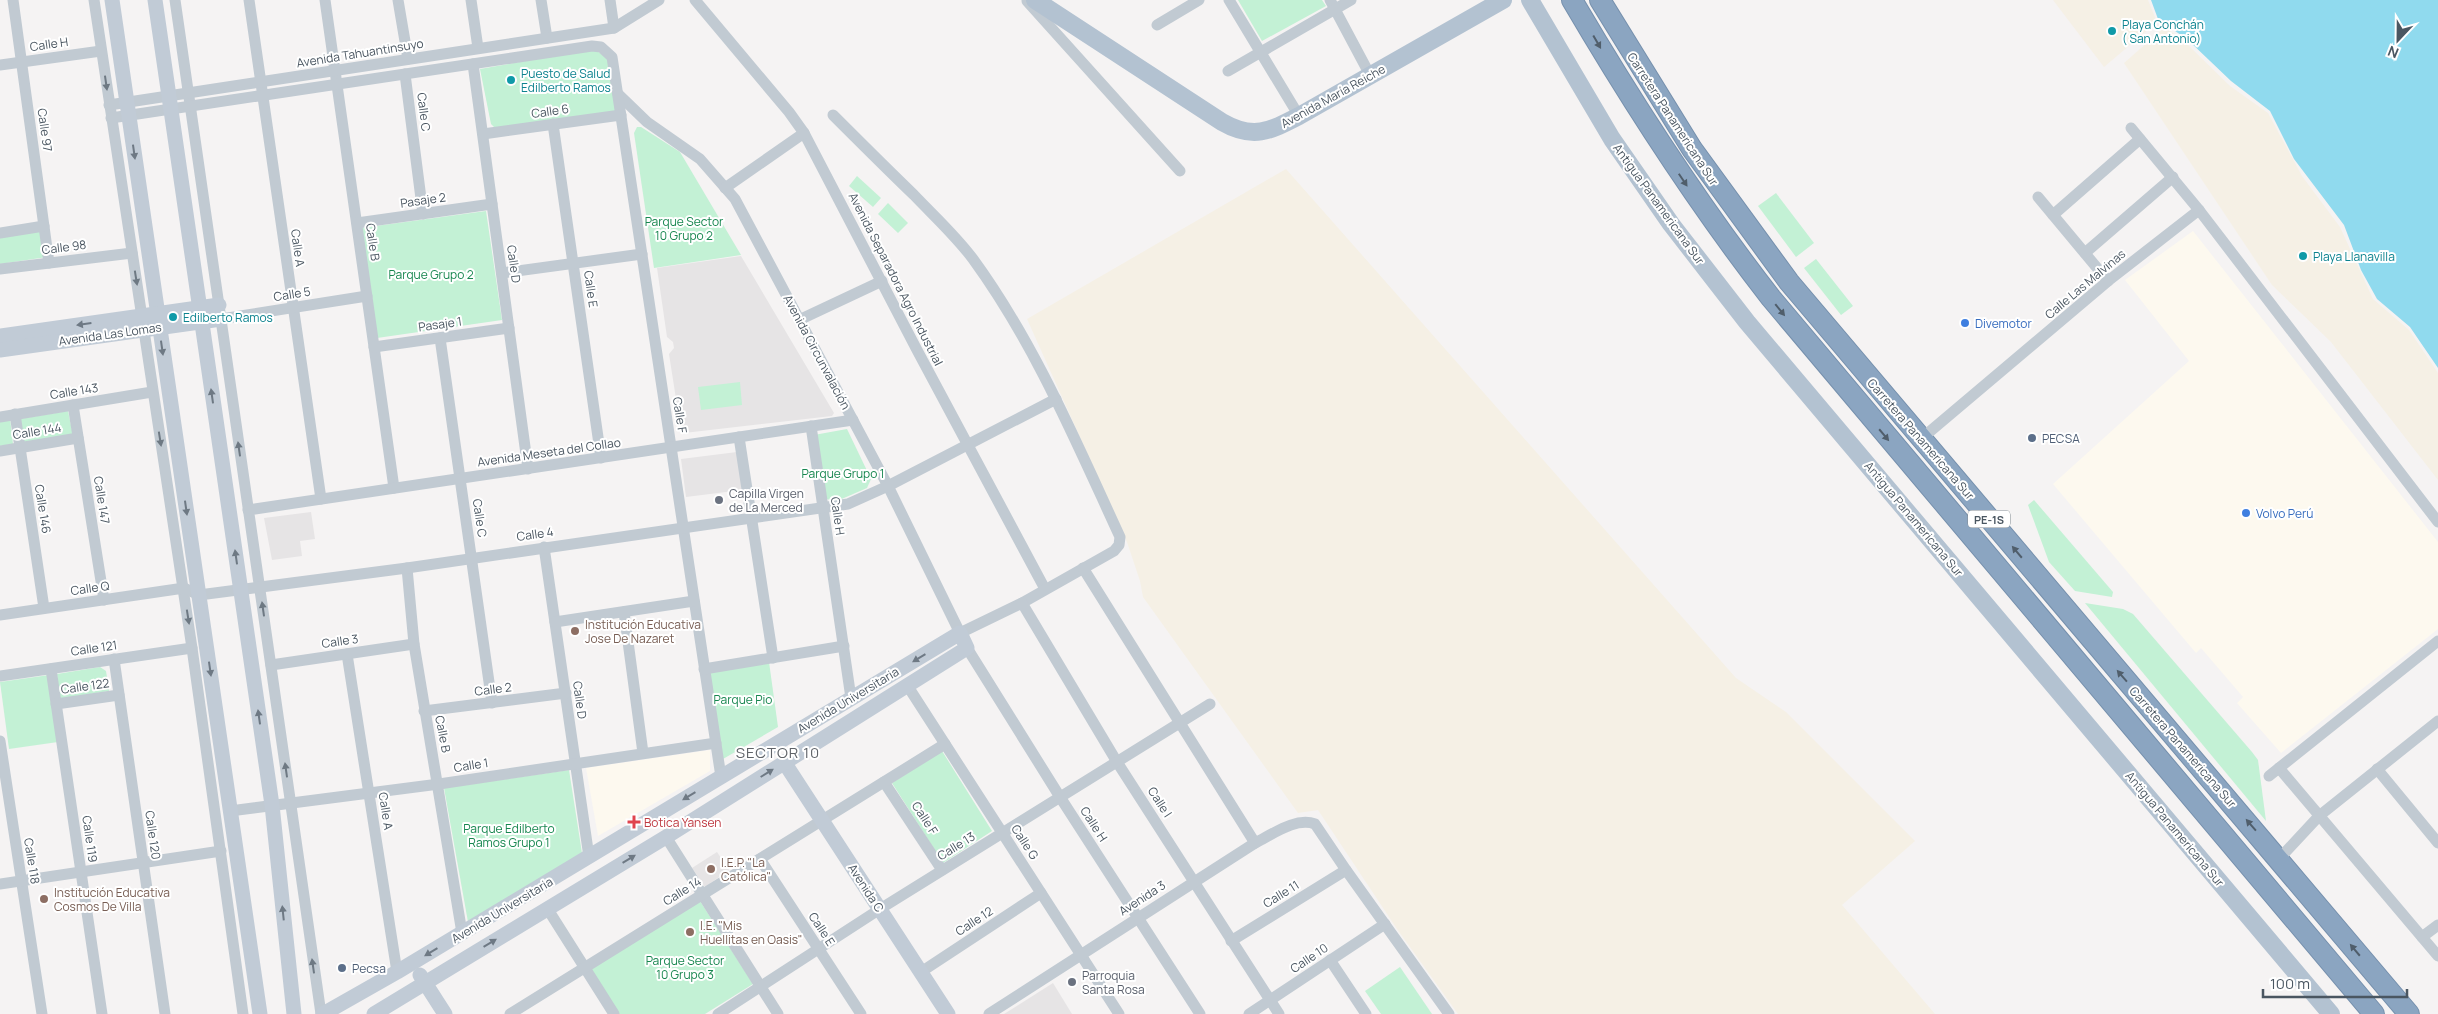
<svg xmlns="http://www.w3.org/2000/svg" width="2438" height="1014" viewBox="0 0 2438 1014" font-family="Manrope,sans-serif">
  <style>
    .commercial { fill: #fdf9ef }
    .education { fill: #e6e4e5 }
    .green { fill: #c3f1d5 }
    .sand { fill: #f5f0e5 }
    .water { fill: #90daee }
    .lines { fill: none; stroke-linecap: round; stroke-linejoin: round }
    .highway-casing { stroke: #7690ad; stroke-width: 22 }
    .street { stroke: #c1cad2; stroke-width: 11 }
    .secondary { stroke: #c1cbd6; stroke-width: 15 }
    .primary { stroke: #b3c2d1; stroke-width: 18 }
    .highway { stroke: #8ba5c1; stroke-width: 20 }
    .oneway { fill: #505e6b }
    .oneway2 { fill: #6e7983 }
    .oneway3 { fill: #6e7984 }
    .culture-dot { fill: #0f9aa8; stroke: #fff; stroke-width: 2 }
    .shop-dot { fill: #3f7fe0; stroke: #fff; stroke-width: 2 }
    .service-dot { fill: #5c6f8a; stroke: #fff; stroke-width: 2 }
    .worship-dot { fill: #6b7280; stroke: #fff; stroke-width: 2 }
    .education-dot { fill: #8d6e63; stroke: #fff; stroke-width: 2 }
    .health-dot { fill: #e0444e; stroke: #fff; stroke-width: 2 }
    .labels { text-anchor: middle; dominant-baseline: central; stroke-width: 4; stroke-linejoin: round; paint-order: stroke }
    .shield { fill: #fff; stroke: #808990; stroke-width: 1 }
    .shield-label { font-size: 11px; font-weight: bold; fill: #4a5661 }
    .culture-label { font-size: 12px; fill: #0d838f; stroke: #fff; text-anchor: start }
    .street-label { font-size: 12px; fill: #4a5661; stroke: #fff }
    .park-label { font-size: 12px; fill: #17864f; stroke: #fff }
    .shop-label { font-size: 12px; fill: #366cbe; stroke: #fff; text-anchor: start }
    .service-label { font-size: 12px; fill: #4e5e75; stroke: #fff; text-anchor: start }
    .worship-label { font-size: 12px; fill: #5b616d; stroke: #fff; text-anchor: start }
    .education-label { font-size: 12px; fill: #785e54; stroke: #fff; text-anchor: start }
    .health-label { font-size: 12px; fill: #be3a42; stroke: #fff; text-anchor: start }
    .quarter-label { font-size: 15px; letter-spacing: 1px; fill: #5f6368; stroke: #fff }
  </style>
  <rect width="100%" height="100%" fill="#f5f3f3"/>
  <g class="commercial">
    <path d="M 2193,231 L 2438,542 L 2438,629 L 2281,753 L 2237,703 L 2243,697 L 2201,648 L 2196,653 L 2053,484 L 2189,361 L 2125,280 Z"/>
    <path d="M 710,750 L 710,771 L 598,836 L 586,768 Z"/>
  </g>
  <g class="education">
    <path d="M 741,256 L 834,413 L 832,416 L 684,433 L 681,431 L 669,354 L 674,348 L 673,342 L 667,337 L 657,268 Z"/>
    <path d="M 737,452 L 742,490 L 686,497 L 681,459 Z"/>
    <path d="M 311,512 L 315,539 L 300,541 L 302,556 L 272,560 L 264,518 Z"/>
    <path d="M 717,852 L 729,870 L 705,887 L 692,868 Z"/>
    <path d="M 1053,983 L 1072,1014 L 1004,1014 Z"/>
  </g>
  <g class="green">
    <path d="M 1238,0 L 1322,0 L 1326,6 L 1262,41 Z"/>
    <path d="M 588,50 L 596,50 L 609,60 L 616,112 L 495,128 L 491,124 L 480,69 Z"/>
    <path d="M 637,127 L 641,127 L 680,152 L 741,255 L 654,268 L 634,133 Z"/>
    <path d="M 857,176 L 881,198 L 873,207 L 849,186 Z"/>
    <path d="M 1776,193 L 1814,243 L 1796,257 L 1758,206 Z"/>
    <path d="M 888,203 L 908,223 L 898,233 L 878,214 Z"/>
    <path d="M 486,211 L 502,320 L 377,338 L 361,228 Z"/>
    <path d="M 44,231 L 47,257 L 0,264 L 0,237 Z"/>
    <path d="M 1816,259 L 1853,306 L 1841,315 L 1804,268 Z"/>
    <path d="M 740,382 L 742,405 L 701,410 L 698,387 Z"/>
    <path d="M 68,411 L 73,435 L 23,443 L 19,419 Z"/>
    <path d="M 10,418 L 13,444 L 0,446 L 0,420 Z"/>
    <path d="M 847,429 L 871,479 L 867,488 L 837,501 L 826,499 L 814,435 Z"/>
    <path d="M 2034,500 L 2113,592 L 2112,597 L 2075,591 L 2049,562 L 2028,505 Z"/>
    <path d="M 2085,603 L 2123,609 L 2133,614 L 2252,752 L 2258,760 L 2266,821 Z"/>
    <path d="M 769,662 L 778,727 L 723,759 L 708,672 Z"/>
    <path d="M 100,667 L 106,671 L 109,691 L 59,699 L 57,674 Z"/>
    <path d="M 49,675 L 58,742 L 9,749 L 0,682 Z"/>
    <path d="M 942,751 L 992,831 L 943,863 L 892,783 Z"/>
    <path d="M 569,770 L 582,853 L 468,922 L 444,788 Z"/>
    <path d="M 700,901 L 753,984 L 705,1014 L 616,1014 L 589,969 Z"/>
    <path d="M 1400,967 L 1432,1014 L 1381,1014 L 1365,991 Z"/>
  </g>
  <g class="sand">
    <path d="M 2053,0 L 2148,0 L 2157,22 L 2104,67 Z"/>
    <path d="M 2165,27 L 2186,43 L 2230,86 L 2268,113 L 2302,176 L 2340,227 L 2373,299 L 2409,330 L 2438,373 L 2438,480 L 2331,342 L 2272,285 L 2124,63 Z"/>
    <path d="M 1286,169 L 1736,678 L 1786,712 L 1915,841 L 1842,905 L 1935,1014 L 1458,1014 L 1397,929 L 1318,810 L 1298,813 L 1143,597 L 1140,581 L 1127,542 L 1027,319 Z"/>
  </g>
  <path class="water" d="M 2151,0 L 2438,0 L 2438,368 L 2410,327 L 2377,299 L 2361,270 L 2344,225 L 2294,159 L 2270,111 L 2231,81 L 2188,40 L 2158,19 Z"/>
  <g class="lines">
    <g class="highway-casing">
      <g id="highway">
        <path d="M 1572,0 C 1633,104 1697,203 1771,298 L 2374,1014"/>
        <path d="M 1600,0 L 1692,149 L 1789,282 L 2409,1014"/>
      </g>
    </g>
    <g class="street">
      <path d="M 13,0 L 49,263"/>
      <path d="M 94,0 L 192,648 L 243,1014"/>
      <path d="M 175,0 L 321,1014"/>
      <path d="M 249,0 L 321,499"/>
      <path d="M 325,0 L 394,488"/>
      <path d="M 398,0 L 408,59"/>
      <path d="M 471,0 L 478,48"/>
      <path d="M 541,0 L 547,38"/>
      <path d="M 610,0 L 614,28"/>
      <path d="M 695,0 L 789,112 L 804,133 L 917,350 L 1045,589"/>
      <path d="M 1229,0 L 1299,116"/>
      <path d="M 1330,0 L 1370,75"/>
      <path d="M 1027,1 L 1180,171"/>
      <path d="M 1157,25 L 1199,0"/>
      <path d="M 473,64 L 528,469"/>
      <path d="M 0,65 L 101,51"/>
      <path d="M 1228,71 L 1351,0"/>
      <path d="M 405,74 L 423,214"/>
      <path d="M 618,94 L 647,122 L 700,159 L 735,199 L 888,486 L 960,633 L 1022,603 L 1114,551 L 1119,545 L 1120,537 C 1076,442 1035,344 973,259 C 956,236 934,216 914,195 C 887,169 860,142 833,115"/>
      <path d="M 109,105 L 614,28 L 659,0"/>
      <path d="M 111,118 L 592,46 L 601,47 L 612,57 L 721,777"/>
      <path d="M 553,124 L 601,458"/>
      <path d="M 2131,128 L 2199,210 L 2438,522"/>
      <path d="M 483,134 L 621,115"/>
      <path d="M 725,188 L 804,133"/>
      <path d="M 2038,197 L 2108,281"/>
      <path d="M 2053,215 L 2140,139"/>
      <path d="M 357,223 L 492,204"/>
      <path d="M 0,233 L 44,226"/>
      <path d="M 2085,253 L 2173,177"/>
      <path d="M 0,269 L 132,253"/>
      <path d="M 502,273 L 642,254"/>
      <path d="M 221,319 L 367,296"/>
      <path d="M 799,320 L 882,281"/>
      <path d="M 440,338 L 492,703"/>
      <path d="M 374,347 L 509,328"/>
      <path d="M 73,405 L 104,600"/>
      <path d="M 15,414 L 44,608"/>
      <path d="M 0,417 L 152,392"/>
      <path d="M 811,426 L 851,698"/>
      <path d="M 739,437 L 773,658"/>
      <path d="M 1921,439 L 2108,281 L 2199,210"/>
      <path d="M 0,451 L 78,438"/>
      <path d="M 248,510 L 853,420"/>
      <path d="M 544,547 L 589,857"/>
      <path d="M 407,568 L 414,644 L 462,933"/>
      <path d="M 1083,568 L 1255,843"/>
      <path d="M 1022,603 L 1117,762 L 1279,1014"/>
      <path d="M 624,612 L 643,753"/>
      <path d="M 0,615 L 184,588 L 199,595 L 407,568 L 848,504 L 888,486 L 1056,399"/>
      <path d="M 555,622 L 694,601"/>
      <path d="M 967,648 L 1060,797 L 1200,1014"/>
      <path d="M 347,654 L 397,972"/>
      <path d="M 114,659 L 165,1014"/>
      <path d="M 271,665 L 414,644"/>
      <path d="M 51,669 L 102,1014"/>
      <path d="M 704,669 L 844,646"/>
      <path d="M 0,676 L 192,648"/>
      <path d="M 907,685 L 1119,1014"/>
      <path d="M 56,704 L 119,695"/>
      <path d="M 424,711 L 566,693"/>
      <path d="M 0,741 L 42,1014"/>
      <path d="M 2279,768 L 2438,956"/>
      <path d="M 2377,769 L 2438,843"/>
      <path d="M 2269,776 L 2438,641"/>
      <path d="M 884,782 L 942,870"/>
      <path d="M 230,811 L 439,784 L 716,743"/>
      <path d="M 666,837 L 778,1014"/>
      <path d="M 760,859 L 861,1014"/>
      <path d="M 2279,859 L 2319,816 L 2438,721"/>
      <path d="M 0,884 L 221,851"/>
      <path d="M 547,908 L 614,1014"/>
      <path d="M 2422,937 L 2438,925"/>
      <path d="M 1231,941 L 1346,870"/>
      <path d="M 1330,960 L 1366,1014"/>
      <path d="M 921,972 L 1041,893"/>
      <path d="M 510,1014 L 945,744"/>
      <path d="M 718,1014 L 880,909 L 1210,704"/>
      <path d="M 989,1014 L 1255,843 C 1273,834 1296,817 1315,824 L 1346,870 L 1449,1014"/>
      <path d="M 1249,1014 L 1385,924"/>
    </g>
    <g class="secondary">
      <path d="M 112,0 L 260,1014"/>
      <path d="M 155,0 L 272,805 L 294,1014"/>
      <path d="M 0,336 L 219,305"/>
      <path d="M 0,350 L 221,319"/>
      <path d="M 784,762 L 948,1014"/>
      <path d="M 420,975 L 445,1014"/>
      <path d="M 323,1014 L 397,972 L 960,633 L 967,648 L 666,837 L 374,1014"/>
    </g>
    <g class="primary">
      <path d="M 1035,0 L 1222,122 C 1253,140 1270,131 1299,116 L 1503,0"/>
      <path d="M 1530,0 L 1612,139 L 1671,224 L 1747,322 L 2331,1014"/>
    </g>
    <use href="#highway" class="highway"/>
  </g>
  <defs><path id="oneway-solid" d="M-6-.8H1V-3.2L6.5 0L1 3.2V.8H-6Z" transform="scale(1.25)"/></defs>
  <g class="oneway">
    <use href="#oneway-solid" transform="translate(1597 42) rotate(60)"/>
    <use href="#oneway-solid" transform="translate(1683 180) rotate(56)"/>
    <use href="#oneway-solid" transform="translate(1780 310) rotate(51)"/>
    <use href="#oneway-solid" transform="translate(1884 435) rotate(50)"/>
    <use href="#oneway-solid" transform="translate(2017 552) rotate(-130)"/>
    <use href="#oneway-solid" transform="translate(2122 676) rotate(-131)"/>
    <use href="#oneway-solid" transform="translate(2251 825) rotate(-131)"/>
    <use href="#oneway-solid" transform="translate(2355 950) rotate(-130)"/>
  </g>
  <g class="oneway2">
    <use href="#oneway-solid" transform="translate(106 83) rotate(82)"/>
    <use href="#oneway-solid" transform="translate(136 278) rotate(81)"/>
    <use href="#oneway-solid" transform="translate(160 439) rotate(81)"/>
    <use href="#oneway-solid" transform="translate(239 449) rotate(-98)"/>
    <use href="#oneway-solid" transform="translate(263 609) rotate(-98)"/>
    <use href="#oneway-solid" transform="translate(188 617) rotate(81)"/>
    <use href="#oneway-solid" transform="translate(286 770) rotate(-98)"/>
    <use href="#oneway-solid" transform="translate(313 966) rotate(-98)"/>
  </g>
  <g class="oneway3">
    <use href="#oneway-solid" transform="translate(134 152) rotate(82)"/>
    <use href="#oneway-solid" transform="translate(84 324) rotate(172)"/>
    <use href="#oneway-solid" transform="translate(162 348) rotate(82)"/>
    <use href="#oneway-solid" transform="translate(212 396) rotate(-98)"/>
    <use href="#oneway-solid" transform="translate(186 508) rotate(82)"/>
    <use href="#oneway-solid" transform="translate(236 557) rotate(-98)"/>
    <use href="#oneway-solid" transform="translate(919 658) rotate(149)"/>
    <use href="#oneway-solid" transform="translate(210 669) rotate(82)"/>
    <use href="#oneway-solid" transform="translate(259 717) rotate(-98)"/>
    <use href="#oneway-solid" transform="translate(767 773) rotate(-32)"/>
    <use href="#oneway-solid" transform="translate(689 796) rotate(149)"/>
    <use href="#oneway-solid" transform="translate(629 859) rotate(-31)"/>
    <use href="#oneway-solid" transform="translate(283 913) rotate(-96)"/>
    <use href="#oneway-solid" transform="translate(490 943) rotate(-31)"/>
    <use href="#oneway-solid" transform="translate(431 952) rotate(149)"/>
  </g>
  <g class="culture-dot">
    <circle cx="2112" cy="31" r="5"/>
    <circle cx="511" cy="80" r="5"/>
    <circle cx="2303" cy="256" r="5"/>
    <circle cx="173" cy="317" r="5"/>
  </g>
  <g class="shop-dot">
    <circle cx="1965" cy="323" r="5"/>
    <circle cx="2246" cy="513" r="5"/>
  </g>
  <g class="service-dot">
    <circle cx="2032" cy="438" r="5"/>
    <circle cx="342" cy="968" r="5"/>
  </g>
  <g class="worship-dot">
    <circle cx="719" cy="500" r="5"/>
    <circle cx="1072" cy="982" r="5"/>
  </g>
  <g class="education-dot">
    <circle cx="575" cy="631" r="5"/>
    <circle cx="711" cy="869" r="5"/>
    <circle cx="44" cy="899" r="5"/>
    <circle cx="690" cy="932" r="5"/>
  </g>
  <path class="health-dot" d="M631.5 814.5h5v5h5v5h-5v5h-5v-5h-5v-5h5z"/>
  <g class="labels">
    <rect class="shield" x="1968" y="510.5" width="42" height="17" rx="4"/>
    <g class="shield-label">
      <text x="1989" y="519">PE-1S</text>
    </g>
    <g class="culture-label">
      <text x="2122" y="24">Playa Conchán<tspan x="2122" dy="14">( San Antonio)</tspan></text>
      <text x="521" y="73">Puesto de Salud<tspan x="521" dy="14">Edilberto Ramos</tspan></text>
      <text x="2313" y="256">Playa Llanavilla</text>
      <text x="183" y="317">Edilberto Ramos</text>
    </g>
    <g class="street-label">
      <text transform="translate(49 44) rotate(-8)">Calle H</text>
      <text transform="translate(360 53) rotate(-9)">Avenida Tahuantinsuyo</text>
      <text transform="translate(1333 96) rotate(-29)">Avenida María Reiche</text>
      <text transform="translate(550 111) rotate(-8)">Calle 6</text>
      <text transform="translate(424 112) rotate(83)">Calle C</text>
      <text transform="translate(1673 119) rotate(57)">Carretera Panamericana Sur</text>
      <text transform="translate(45 130) rotate(82)">Calle 97</text>
      <text transform="translate(423 200) rotate(-8)">Pasaje 2</text>
      <text transform="translate(1659 204) rotate(54)">Antigua Panamericana Sur</text>
      <text transform="translate(373 242) rotate(82)">Calle B</text>
      <text transform="translate(64 247) rotate(-7)">Calle 98</text>
      <text transform="translate(298 248) rotate(82)">Calle A</text>
      <text transform="translate(514 264) rotate(82)">Calle D</text>
      <text transform="translate(896 279) rotate(63)">Avenida Separadora Agro Industrial</text>
      <text transform="translate(2085 284) rotate(-40)">Calle Las Malvinas</text>
      <text transform="translate(591 289) rotate(82)">Calle E</text>
      <text transform="translate(292 294) rotate(-9)">Calle 5</text>
      <text transform="translate(440 324) rotate(-8)">Pasaje 1</text>
      <text transform="translate(110 334) rotate(-8)">Avenida Las Lomas</text>
      <text transform="translate(817 352) rotate(62)">Avenida Circunvalación</text>
      <text transform="translate(74 391) rotate(-9)">Calle 143</text>
      <text transform="translate(680 415) rotate(81)">Calle F</text>
      <text transform="translate(37 431) rotate(-9)">Calle 144</text>
      <text transform="translate(1921 439) rotate(49)">Carretera Panamericana Sur</text>
      <text transform="translate(549 452) rotate(-8)">Avenida Meseta del Collao</text>
      <text transform="translate(102 500) rotate(81)">Calle 147</text>
      <text transform="translate(43 509) rotate(81)">Calle 146</text>
      <text transform="translate(838 516) rotate(82)">Calle H</text>
      <text transform="translate(480 518) rotate(82)">Calle C</text>
      <text transform="translate(1914 519) rotate(50)">Antigua Panamericana Sur</text>
      <text transform="translate(535 534) rotate(-8)">Calle 4</text>
      <text transform="translate(90 588) rotate(-8)">Calle Q</text>
      <text transform="translate(340 641) rotate(-8)">Calle 3</text>
      <text transform="translate(94 648) rotate(-8)">Calle 121</text>
      <text transform="translate(85 686) rotate(-8)">Calle 122</text>
      <text transform="translate(493 689) rotate(-7)">Calle 2</text>
      <text transform="translate(580 700) rotate(82)">Calle D</text>
      <text transform="translate(848 700) rotate(-31)">Avenida Universitaria</text>
      <text transform="translate(443 734) rotate(79)">Calle B</text>
      <text transform="translate(2183 747) rotate(49)">Carretera Panamericana Sur</text>
      <text transform="translate(471 765) rotate(-9)">Calle 1</text>
      <text transform="translate(1160 802) rotate(57)">Calle I</text>
      <text transform="translate(386 811) rotate(81)">Calle A</text>
      <text transform="translate(925 818) rotate(57)">Calle F</text>
      <text transform="translate(1094 824) rotate(57)">Calle H</text>
      <text transform="translate(2175 829) rotate(50)">Antigua Panamericana Sur</text>
      <text transform="translate(153 835) rotate(82)">Calle 120</text>
      <text transform="translate(90 839) rotate(82)">Calle 119</text>
      <text transform="translate(1025 842) rotate(57)">Calle G</text>
      <text transform="translate(956 846) rotate(-32)">Calle 13</text>
      <text transform="translate(32 861) rotate(81)">Calle 118</text>
      <text transform="translate(866 888) rotate(57)">Avenida C</text>
      <text transform="translate(682 891) rotate(-32)">Calle 14</text>
      <text transform="translate(1281 894) rotate(-32)">Calle 11</text>
      <text transform="translate(1142 898) rotate(-33)">Avenida 3</text>
      <text transform="translate(502 910) rotate(-31)">Avenida Universitaria</text>
      <text transform="translate(974 921) rotate(-33)">Calle 12</text>
      <text transform="translate(822 929) rotate(57)">Calle E</text>
      <text transform="translate(1309 958) rotate(-34)">Calle 10</text>
    </g>
    <g class="park-label">
      <text x="684" y="221">Parque Sector<tspan x="684" dy="14">10 Grupo 2</tspan></text>
      <text x="431" y="274">Parque Grupo 2</text>
      <text x="843" y="473">Parque Grupo 1</text>
      <text x="743" y="699">Parque Pio</text>
      <text x="509" y="828">Parque Edilberto<tspan x="509" dy="14">Ramos Grupo 1</tspan></text>
      <text x="685" y="960">Parque Sector<tspan x="685" dy="14">10 Grupo 3</tspan></text>
    </g>
    <g class="shop-label">
      <text x="1975" y="323">Divemotor</text>
      <text x="2256" y="513">Volvo Perú</text>
    </g>
    <g class="service-label">
      <text x="2042" y="438">PECSA</text>
      <text x="352" y="968">Pecsa</text>
    </g>
    <g class="worship-label">
      <text x="729" y="493">Capilla Virgen<tspan x="729" dy="14">de La Merced</tspan></text>
      <text x="1082" y="975">Parroquia<tspan x="1082" dy="14">Santa Rosa</tspan></text>
    </g>
    <g class="education-label">
      <text x="585" y="624">Institución Educativa<tspan x="585" dy="14">Jose De Nazaret</tspan></text>
      <text x="721" y="862">I.E.P. "La<tspan x="721" dy="14">Católica"</tspan></text>
      <text x="54" y="892">Institución Educativa<tspan x="54" dy="14">Cosmos De Villa</tspan></text>
      <text x="700" y="925">I.E. "Mis<tspan x="700" dy="14">Huellitas en Oasis"</tspan></text>
    </g>
    <g class="health-label">
      <text x="644" y="822">Botica Yansen</text>
    </g>
    <g class="quarter-label">
      <text x="778" y="752">SECTOR 10</text>
    </g>
  </g>
  <g transform="translate(2398 40) rotate(202)" stroke="#ffffff" stroke-width="4" paint-order="stroke">
  <path d="M0-4L9 19L0 12L-9 19Z" fill="#4a5661"/>
  <text y="-8" font-size="14" font-weight="bold" text-anchor="middle" fill="#4a5661">N</text>
  </g>
  <path d="M2263 989v8h144v-8" fill="none" stroke="#4a5661" stroke-width="2.5"/>
  <text x="2270" y="989" font-size="15" fill="#4a5661" stroke="#ffffff" stroke-width="4" paint-order="stroke">100 m</text>
</svg>
